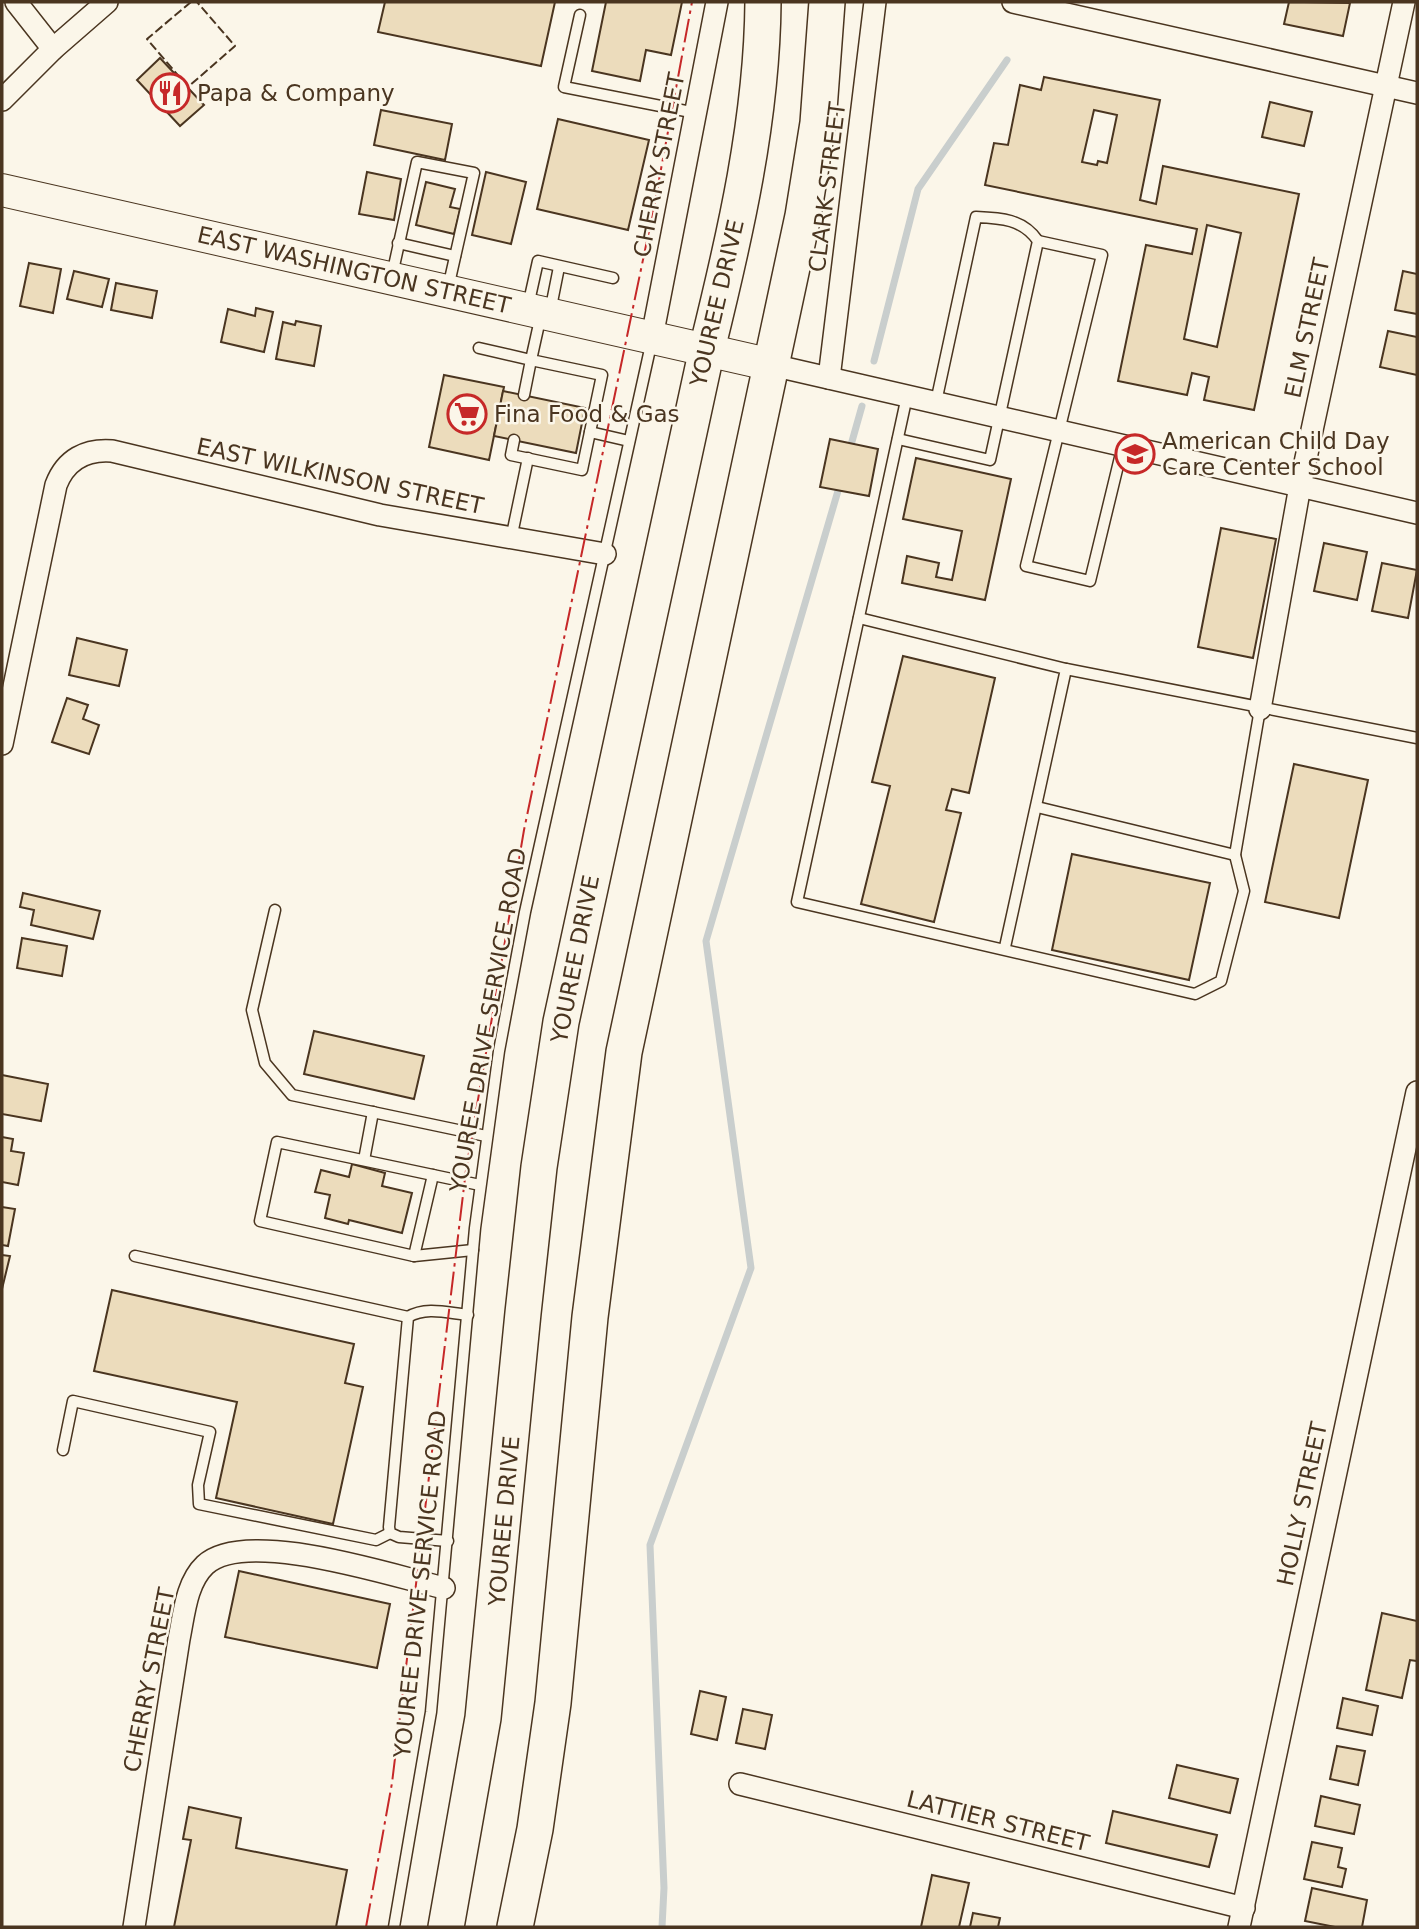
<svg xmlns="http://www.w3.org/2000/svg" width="1419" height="1929" viewBox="0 0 1419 1929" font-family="'DejaVu Sans',sans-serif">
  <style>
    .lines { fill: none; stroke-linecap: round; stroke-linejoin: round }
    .stream { stroke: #c9cecd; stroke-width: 7 }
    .building { fill: #ecdcbc; stroke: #4a3520; stroke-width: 2; fill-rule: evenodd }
    .lane-casing { stroke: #4a3520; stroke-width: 13 }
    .street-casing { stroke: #4a3520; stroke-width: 24 }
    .secondary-casing { stroke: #4a3520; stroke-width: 34 }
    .primary-casing { stroke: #4a3520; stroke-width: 38 }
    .lane { stroke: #fbf6e9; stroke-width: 10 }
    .street { stroke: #fbf6e9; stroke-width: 21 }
    .secondary { stroke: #fbf6e9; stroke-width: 32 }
    .primary { stroke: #fbf6e9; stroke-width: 35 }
    .fence { stroke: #4a3520; stroke-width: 2; stroke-dasharray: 9 3.5; stroke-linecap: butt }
    .power { stroke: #c62828; stroke-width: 2; stroke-dasharray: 24 5 3.5 5; stroke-linecap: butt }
    .labels { text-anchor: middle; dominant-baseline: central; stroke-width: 5; stroke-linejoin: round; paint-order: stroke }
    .poi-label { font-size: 23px; fill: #4a3520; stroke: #fbf6e9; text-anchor: start }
    .street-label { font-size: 23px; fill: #4a3520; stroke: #fbf6e9 }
  </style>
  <rect width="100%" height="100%" fill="#fbf6e9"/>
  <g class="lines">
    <g class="stream">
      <path d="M 874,361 L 918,189 L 1007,60"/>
      <path d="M 849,452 L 862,406"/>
      <path d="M 662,1927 L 664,1888 L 650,1545 L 751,1268 L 706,941 L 840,484"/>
    </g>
  </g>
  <g class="building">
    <path d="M 385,2 L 555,2 L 541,66 L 378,32 Z"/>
    <path d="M 606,2 L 682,2 L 671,55 L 646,50 L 640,81 L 592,71 Z"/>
    <path d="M 1289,2 L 1350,3 L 1343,36 L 1284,24 Z"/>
    <path d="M 160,58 L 204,105 L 180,126 L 137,80 Z"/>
    <path d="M 1044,77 L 1160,100 L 1140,200 L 1156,204 L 1163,166 L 1299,194 L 1254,410 L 1204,400 L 1209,377 L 1192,373 L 1187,395 L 1118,381 L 1146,245 L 1192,254 L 1197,229 L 985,185 L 994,143 L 1008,145 L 1020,85 L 1041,90 ZM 1094,110 L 1117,115 L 1107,163 L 1098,161 L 1097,165 L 1082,162 ZM 1207,225 L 1241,233 L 1217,347 L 1184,339 Z"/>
    <path d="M 1270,102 L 1312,112 L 1304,146 L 1262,137 Z"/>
    <path d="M 381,110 L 452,124 L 445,160 L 374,145 Z"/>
    <path d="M 558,119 L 649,140 L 628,230 L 537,209 Z"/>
    <path d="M 367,172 L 401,179 L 394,220 L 359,214 Z"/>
    <path d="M 486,172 L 526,182 L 511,244 L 472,235 Z"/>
    <path d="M 426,182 L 455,189 L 450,207 L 460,209 L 454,234 L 416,225 Z"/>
    <path d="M 29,263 L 61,269 L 53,313 L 20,306 Z"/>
    <path d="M 74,271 L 109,279 L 102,307 L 67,299 Z"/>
    <path d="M 1403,271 L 1417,274 L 1417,314 L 1395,310 Z"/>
    <path d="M 116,283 L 157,291 L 152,318 L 111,310 Z"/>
    <path d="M 256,308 L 273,312 L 264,352 L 221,342 L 228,309 L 255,316 Z"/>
    <path d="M 296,321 L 321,326 L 314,366 L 276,359 L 283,322 L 295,325 Z"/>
    <path d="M 1388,331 L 1417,337 L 1417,375 L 1380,367 Z"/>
    <path d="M 444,375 L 504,387 L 489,460 L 429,447 Z"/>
    <path d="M 503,391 L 585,408 L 576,453 L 494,436 Z"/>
    <path d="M 830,439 L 878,449 L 869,496 L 820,487 Z"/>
    <path d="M 916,458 L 1011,479 L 985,600 L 902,583 L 907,556 L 939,563 L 936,577 L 952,580 L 962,531 L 903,519 Z"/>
    <path d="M 1221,528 L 1276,539 L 1253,658 L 1198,647 Z"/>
    <path d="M 1324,543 L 1367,552 L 1357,600 L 1314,591 Z"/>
    <path d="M 1382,563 L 1417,570 L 1408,618 L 1372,611 Z"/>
    <path d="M 77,638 L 127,650 L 119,686 L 69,675 Z"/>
    <path d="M 903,656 L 995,678 L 969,793 L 952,789 L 946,810 L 961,813 L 934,922 L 861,904 L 890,786 L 872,782 Z"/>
    <path d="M 67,698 L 88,705 L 83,719 L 99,725 L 89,754 L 52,742 Z"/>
    <path d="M 1294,764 L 1368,780 L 1339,918 L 1265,902 Z"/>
    <path d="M 1072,854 L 1210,883 L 1189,980 L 1052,950 Z"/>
    <path d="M 23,893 L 100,911 L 93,939 L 31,925 L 34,910 L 20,907 Z"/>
    <path d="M 22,938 L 67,946 L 62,976 L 17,968 Z"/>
    <path d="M 314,1031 L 424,1056 L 414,1099 L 304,1074 Z"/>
    <path d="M 2,1075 L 48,1084 L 41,1121 L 2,1114 Z"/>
    <path d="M 2,1137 L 13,1139 L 11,1151 L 24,1153 L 18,1185 L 2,1182 Z"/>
    <path d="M 352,1164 L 385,1173 L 382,1186 L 412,1193 L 402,1233 L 349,1220 L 348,1224 L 325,1218 L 330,1195 L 315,1192 L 321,1170 L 349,1177 Z"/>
    <path d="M 2,1207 L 15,1209 L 8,1246 L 2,1245 Z"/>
    <path d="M 2,1255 L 10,1256 L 2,1289 Z"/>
    <path d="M 112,1290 L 354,1344 L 345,1383 L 363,1387 L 333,1524 L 216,1498 L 237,1402 L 94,1371 Z"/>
    <path d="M 239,1571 L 390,1604 L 377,1668 L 225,1637 Z"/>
    <path d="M 1382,1613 L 1417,1621 L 1417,1661 L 1410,1660 L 1402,1698 L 1366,1690 Z"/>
    <path d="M 700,1691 L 726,1697 L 717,1740 L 691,1734 Z"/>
    <path d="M 1343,1698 L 1378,1706 L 1372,1735 L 1337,1728 Z"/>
    <path d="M 743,1709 L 772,1715 L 765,1749 L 736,1743 Z"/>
    <path d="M 1337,1746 L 1365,1751 L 1358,1785 L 1330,1779 Z"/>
    <path d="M 1177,1765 L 1238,1779 L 1230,1813 L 1169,1798 Z"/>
    <path d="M 1321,1796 L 1360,1805 L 1354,1834 L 1315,1826 Z"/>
    <path d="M 189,1807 L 241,1818 L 236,1848 L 347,1870 L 336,1927 L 174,1927 L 191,1840 L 183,1839 Z"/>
    <path d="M 1113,1811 L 1217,1835 L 1209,1867 L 1106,1843 Z"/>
    <path d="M 1312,1842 L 1342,1848 L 1338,1867 L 1346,1869 L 1342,1887 L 1304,1879 Z"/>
    <path d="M 932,1875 L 969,1883 L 959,1927 L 921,1927 Z"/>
    <path d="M 1312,1888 L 1367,1900 L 1362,1927 L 1335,1927 L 1305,1921 Z"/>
    <path d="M 973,1913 L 1000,1918 L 998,1927 L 970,1927 Z"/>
  </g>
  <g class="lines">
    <g class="lane-casing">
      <g id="lane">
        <path d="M 580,15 L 564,87 L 696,113"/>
        <path d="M 1038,241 L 1102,255 L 1026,566 L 1090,581 L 1123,445"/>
        <path d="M 398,243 L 455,256"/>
        <path d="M 392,275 L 417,162 L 474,173 L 448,288"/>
        <path d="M 528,306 L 538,261 L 613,278"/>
        <path d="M 550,312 L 559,267"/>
        <path d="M 479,348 L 531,360 L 524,395"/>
        <path d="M 907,396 L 797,902 L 1195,994 L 1221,981 L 1244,891 L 1235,855"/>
        <path d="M 590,432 L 629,441"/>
        <path d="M 898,439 L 990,460 L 1038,241 C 1023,219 1001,218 976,217 L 936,402"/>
        <path d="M 514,440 L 511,455 L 582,470 L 602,375 L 531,360 L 541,315"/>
        <path d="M 511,539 L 528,458"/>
        <path d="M 859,618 L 1066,669 L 1005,947"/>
        <path d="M 1066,669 L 1417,738"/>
        <path d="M 1037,807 L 1235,855 L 1260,709"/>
        <path d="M 275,910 L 252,1010 L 265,1063 L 292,1095 L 486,1136"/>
        <path d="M 364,1160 L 373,1112"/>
        <path d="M 473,1250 L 414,1256 L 260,1221 L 277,1142 L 480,1185"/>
        <path d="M 135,1256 L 408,1317"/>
        <path d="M 414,1256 L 433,1175"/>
        <path d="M 63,1450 L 73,1401 L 210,1432 L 198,1485 L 199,1504 L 376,1540 L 390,1533"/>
        <path d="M 448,1541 L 399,1537 L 390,1533 L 389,1527 L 408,1317 C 426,1306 448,1313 468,1315"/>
        <path d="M 394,1927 L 431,1712 L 475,1228 L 499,1051 L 525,912 L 652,340"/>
      </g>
    </g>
    <g class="street-casing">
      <g id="street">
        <path d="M 16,2 L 53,49"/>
        <path d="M 1013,2 L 1417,93"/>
        <path d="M 2,100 L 53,49 L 107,2"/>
        <path d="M 652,337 L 717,2"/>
        <path d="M 772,365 L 1417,513"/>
        <path d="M 829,378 L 875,2"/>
        <path d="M 1260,709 L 1300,486 L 1404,2"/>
        <path d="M 2,744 L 56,485 C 66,459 86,449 112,451 L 380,515 L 605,554"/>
        <path d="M 740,1784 L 1244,1908"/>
        <path d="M 134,1927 L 179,1639 C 184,1615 186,1583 205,1565 C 245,1527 393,1576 444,1588"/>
        <path d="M 1239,1927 L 1417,1092"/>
      </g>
    </g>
    <g class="secondary-casing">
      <path id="secondary" d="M 2,190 L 772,365"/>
    </g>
    <g class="primary-casing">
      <g id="primary">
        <path d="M 446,1927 L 483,1718 L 523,1313 L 539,1167 L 561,1022 L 707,349 C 735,236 762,119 763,2"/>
        <path d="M 515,1927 L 535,1829 L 553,1703 L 590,1317 L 624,1052 L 803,216 L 818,123 L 827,2"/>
      </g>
    </g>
    <use href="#lane" class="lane"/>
    <use href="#street" class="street"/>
    <use href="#secondary" class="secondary"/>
    <use href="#primary" class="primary"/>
    <path class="fence" d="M 191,2 L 147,39 L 188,87 L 235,46 L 197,2"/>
    <path class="power" d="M 366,1927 L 392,1783 L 466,1170 L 524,830 L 654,207 L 692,2"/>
  </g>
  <defs>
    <g id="restaurant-ring" transform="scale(2.0125)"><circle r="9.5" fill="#fbf6e9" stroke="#c62828" stroke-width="1.5"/><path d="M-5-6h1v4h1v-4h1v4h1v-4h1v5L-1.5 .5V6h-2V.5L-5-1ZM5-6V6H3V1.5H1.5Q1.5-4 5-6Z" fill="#c62828"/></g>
    <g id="supermarket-ring" transform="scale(2.0125)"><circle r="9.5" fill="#fbf6e9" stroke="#c62828" stroke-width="1.5"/><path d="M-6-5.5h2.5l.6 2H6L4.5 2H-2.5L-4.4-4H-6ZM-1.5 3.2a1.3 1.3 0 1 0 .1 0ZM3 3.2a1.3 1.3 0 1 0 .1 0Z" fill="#c62828"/></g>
    <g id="school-ring" transform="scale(2.0125)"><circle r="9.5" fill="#fbf6e9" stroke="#c62828" stroke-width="1.5"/><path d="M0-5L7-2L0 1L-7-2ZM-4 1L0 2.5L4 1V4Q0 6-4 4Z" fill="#c62828"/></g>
  </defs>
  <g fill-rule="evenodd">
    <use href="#restaurant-ring" x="170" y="93"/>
    <use href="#supermarket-ring" x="467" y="414"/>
    <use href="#school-ring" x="1135" y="454"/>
  </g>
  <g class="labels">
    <g class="poi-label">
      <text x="197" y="93">Papa &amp; Company</text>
      <text x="494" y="414">Fina Food &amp; Gas</text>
      <text x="1162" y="441">American Child Day<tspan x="1162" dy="26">Care Center School</tspan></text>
    </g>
    <g class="street-label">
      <text transform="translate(659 165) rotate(-79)">CHERRY STREET</text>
      <text transform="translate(827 187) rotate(-83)">CLARK STREET</text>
      <text transform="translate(354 270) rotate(13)">EAST WASHINGTON STREET</text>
      <text transform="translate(717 303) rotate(-77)">YOUREE DRIVE</text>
      <text transform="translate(1307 328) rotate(-78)">ELM STREET</text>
      <text transform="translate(340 476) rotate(12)">EAST WILKINSON STREET</text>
      <text transform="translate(575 959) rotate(-79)">YOUREE DRIVE</text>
      <text transform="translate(488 1020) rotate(-80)">YOUREE DRIVE SERVICE ROAD</text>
      <text transform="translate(1302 1504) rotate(-78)">HOLLY STREET</text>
      <text transform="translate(504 1521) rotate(-85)">YOUREE DRIVE</text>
      <text transform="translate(420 1584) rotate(-84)">YOUREE DRIVE SERVICE ROAD</text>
      <text transform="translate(149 1680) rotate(-79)">CHERRY STREET</text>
      <text transform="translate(998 1821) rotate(14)">LATTIER STREET</text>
    </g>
  </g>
  <rect width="1419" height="1929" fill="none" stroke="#4a3520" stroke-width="7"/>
</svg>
